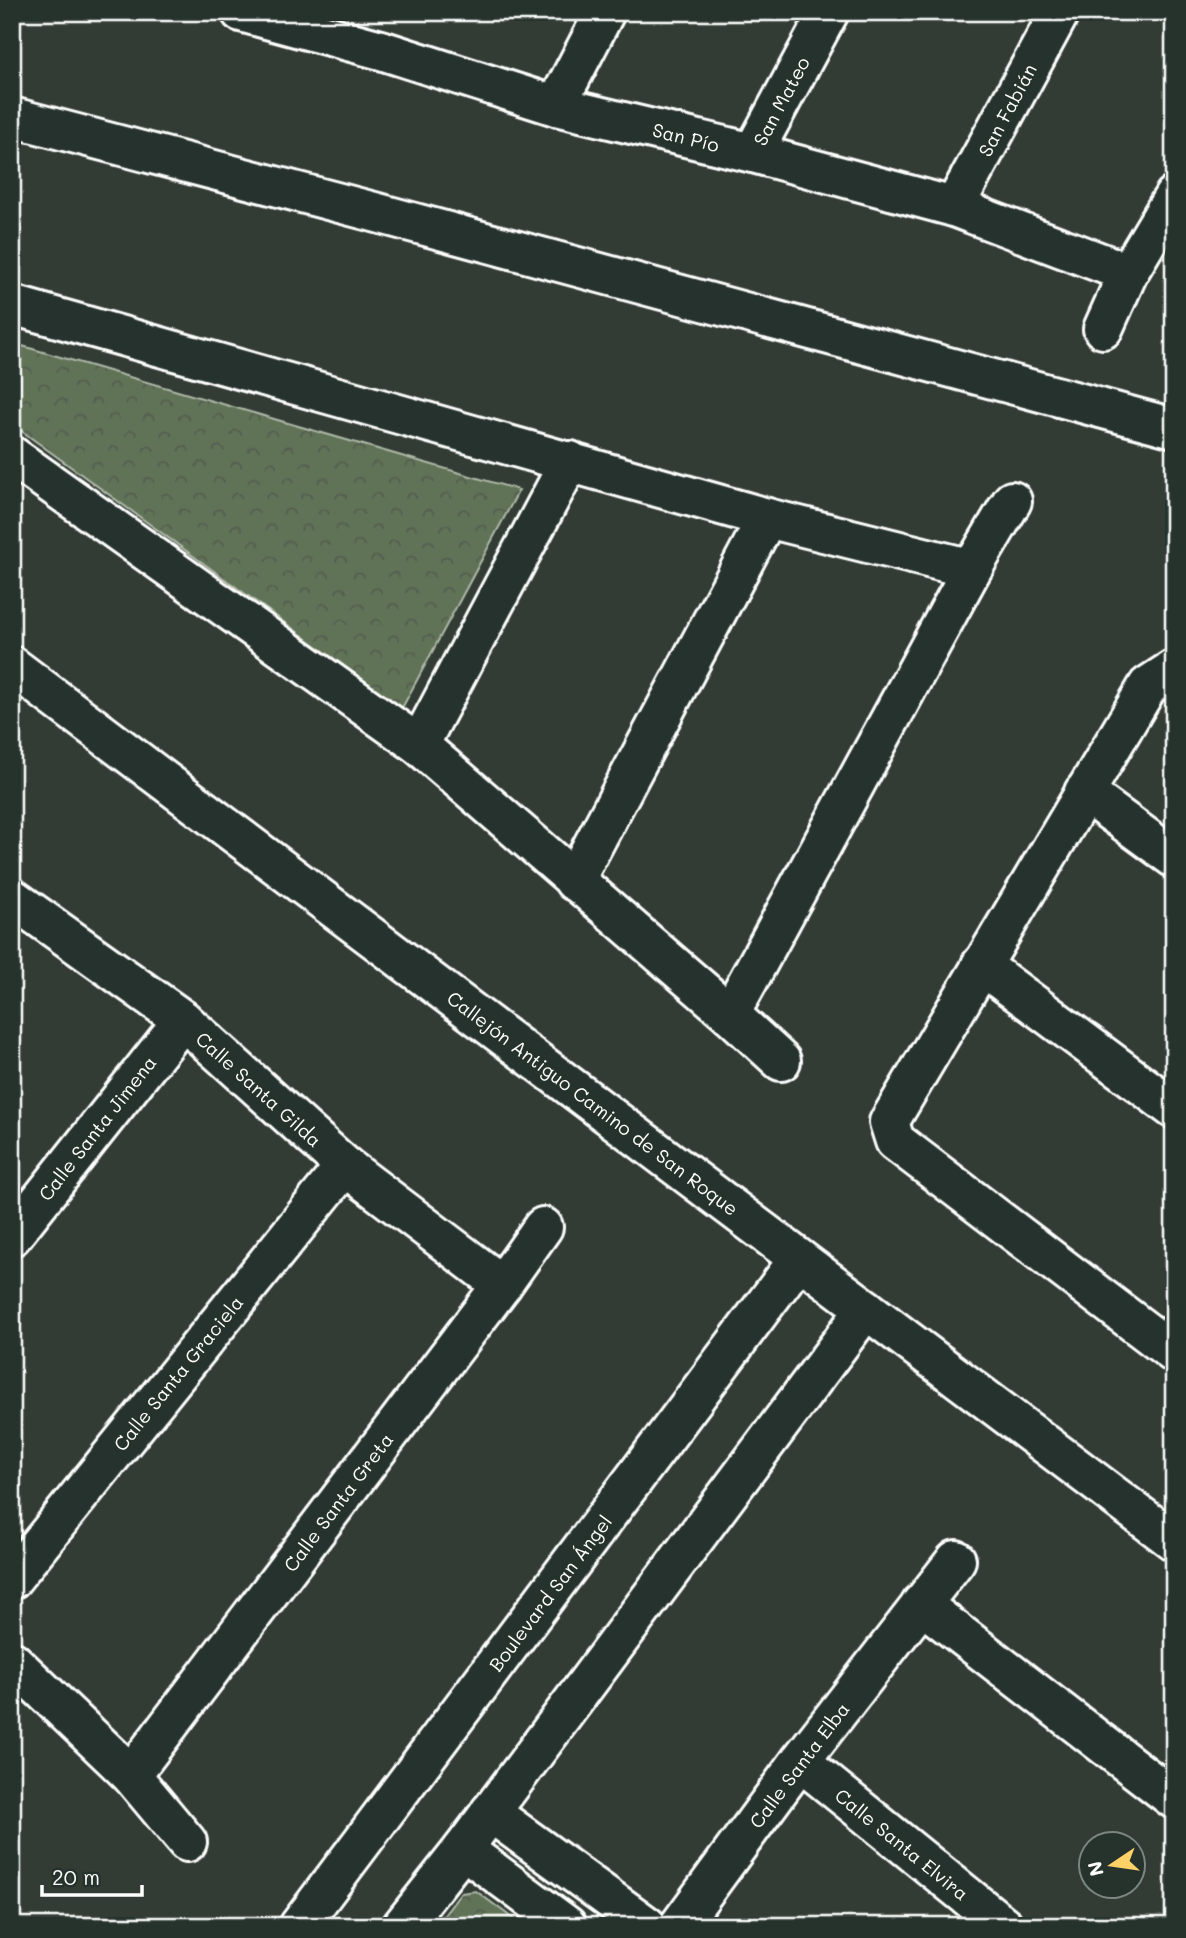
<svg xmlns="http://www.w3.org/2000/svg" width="1186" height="1938" viewBox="0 0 1186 1938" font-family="Mali,sans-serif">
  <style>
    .forest { fill: url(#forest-crowns); stroke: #b0b9aa; stroke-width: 2 }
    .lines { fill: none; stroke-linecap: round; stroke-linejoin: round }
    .street-casing { stroke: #fff; stroke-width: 44 }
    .secondary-casing { stroke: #fff; stroke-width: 44 }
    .street { stroke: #26332d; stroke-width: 38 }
    .secondary { stroke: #26332d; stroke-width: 38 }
    .labels { text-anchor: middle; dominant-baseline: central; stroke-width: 6; stroke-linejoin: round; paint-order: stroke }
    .street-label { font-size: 19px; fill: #fff; stroke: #26332d }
  </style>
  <defs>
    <pattern id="forest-crowns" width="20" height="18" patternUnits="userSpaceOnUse" patternTransform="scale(1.75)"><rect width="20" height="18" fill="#607356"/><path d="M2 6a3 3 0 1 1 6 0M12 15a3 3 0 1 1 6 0" fill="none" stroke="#545c50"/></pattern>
  </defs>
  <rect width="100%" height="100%" fill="#333c34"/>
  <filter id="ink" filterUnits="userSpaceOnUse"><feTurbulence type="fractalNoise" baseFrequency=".0143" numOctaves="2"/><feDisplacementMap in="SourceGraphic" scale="14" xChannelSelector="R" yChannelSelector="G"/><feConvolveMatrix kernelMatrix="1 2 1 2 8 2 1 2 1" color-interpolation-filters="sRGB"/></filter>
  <g filter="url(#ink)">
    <g class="forest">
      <path d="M 12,343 L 519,490 L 402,708 L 12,424 Z"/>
      <path d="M 476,1891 L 523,1926 L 436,1926 L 461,1893 Z"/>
    </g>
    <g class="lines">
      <g class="street-casing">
        <g id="street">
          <path d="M 241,12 L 381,50 L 556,106 L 753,153 L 954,207 L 1128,273"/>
          <path d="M 556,106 L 605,12"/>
          <path d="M 12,117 L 374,212 L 1174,428"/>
          <path d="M 753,153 L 829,12"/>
          <path d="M 954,207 L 1060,12"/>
          <path d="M 12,305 L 767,518 L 972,569"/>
          <path d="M 1103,329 L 1128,273 L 1174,196"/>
          <path d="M 12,456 L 419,745 L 730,1014 L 781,1061"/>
          <path d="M 12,666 L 1174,1541"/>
          <path d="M 1174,669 L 1148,686 L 889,1122 L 895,1141 L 1174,1353"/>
          <path d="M 419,745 L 570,461"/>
          <path d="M 1084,792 L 1174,858"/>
          <path d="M 574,881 L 767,518"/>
          <path d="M 12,898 L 183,1020 L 345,1166 L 502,1285"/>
          <path d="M 981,965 L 1174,1109"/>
          <path d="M 730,1014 L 972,569 L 1012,501"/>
          <path d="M 12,1236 L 183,1020"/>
          <path d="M 12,1579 L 345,1166"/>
          <path d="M 921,1604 L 1174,1799"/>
          <path d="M 12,1661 L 131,1775 L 187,1842"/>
          <path d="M 800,1761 L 1004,1926"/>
          <path d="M 131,1775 L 502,1285 L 543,1227"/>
          <path d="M 490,1812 L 647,1926"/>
          <path d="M 463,1849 L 567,1926"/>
          <path d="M 679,1926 L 800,1761 L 956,1560"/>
        </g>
      </g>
      <g class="secondary-casing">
        <g id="secondary">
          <path d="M 299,1926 L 799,1259"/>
          <path d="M 402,1926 L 463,1849 L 866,1309"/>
        </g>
      </g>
      <use href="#street" class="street"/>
      <use href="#secondary" class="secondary"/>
    </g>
  </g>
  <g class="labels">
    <g class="street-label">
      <text transform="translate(781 101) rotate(-62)">San Mateo</text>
      <text transform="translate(1007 110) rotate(-62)">San Fabián</text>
      <text transform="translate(686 137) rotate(14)">San Pío</text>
      <text transform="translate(259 1089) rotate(42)">Calle Santa Gilda</text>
      <text transform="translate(593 1103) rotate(37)">Callejón Antiguo Camino de San Roque</text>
      <text transform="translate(97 1128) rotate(-52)">Calle Santa Jimena</text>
      <text transform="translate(178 1373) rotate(-51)">Calle Santa Graciela</text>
      <text transform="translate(338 1502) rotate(-53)">Calle Santa Greta</text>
      <text transform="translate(550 1593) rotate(-53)">Boulevard San Ángel</text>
      <text transform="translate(799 1765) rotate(-53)">Calle Santa Elba</text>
      <text transform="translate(902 1844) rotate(39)">Calle Santa Elvira</text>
    </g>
  </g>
  <rect width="1186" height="1938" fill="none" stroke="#26332d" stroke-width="42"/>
  <rect x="21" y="21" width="1144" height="1896" fill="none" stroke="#fff" stroke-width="2.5" filter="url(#ink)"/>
  <g transform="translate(1112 1865) rotate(257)"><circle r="33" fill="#26332d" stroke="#7d8581" stroke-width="2"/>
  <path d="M0-5L12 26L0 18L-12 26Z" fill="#ffd166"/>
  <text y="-10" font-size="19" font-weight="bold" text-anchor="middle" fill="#ffffff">N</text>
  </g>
  <path d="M42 1885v10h100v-10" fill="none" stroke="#ffffff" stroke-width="3.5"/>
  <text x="52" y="1885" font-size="21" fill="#ffffff" stroke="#26332d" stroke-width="5" paint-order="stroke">20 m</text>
</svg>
